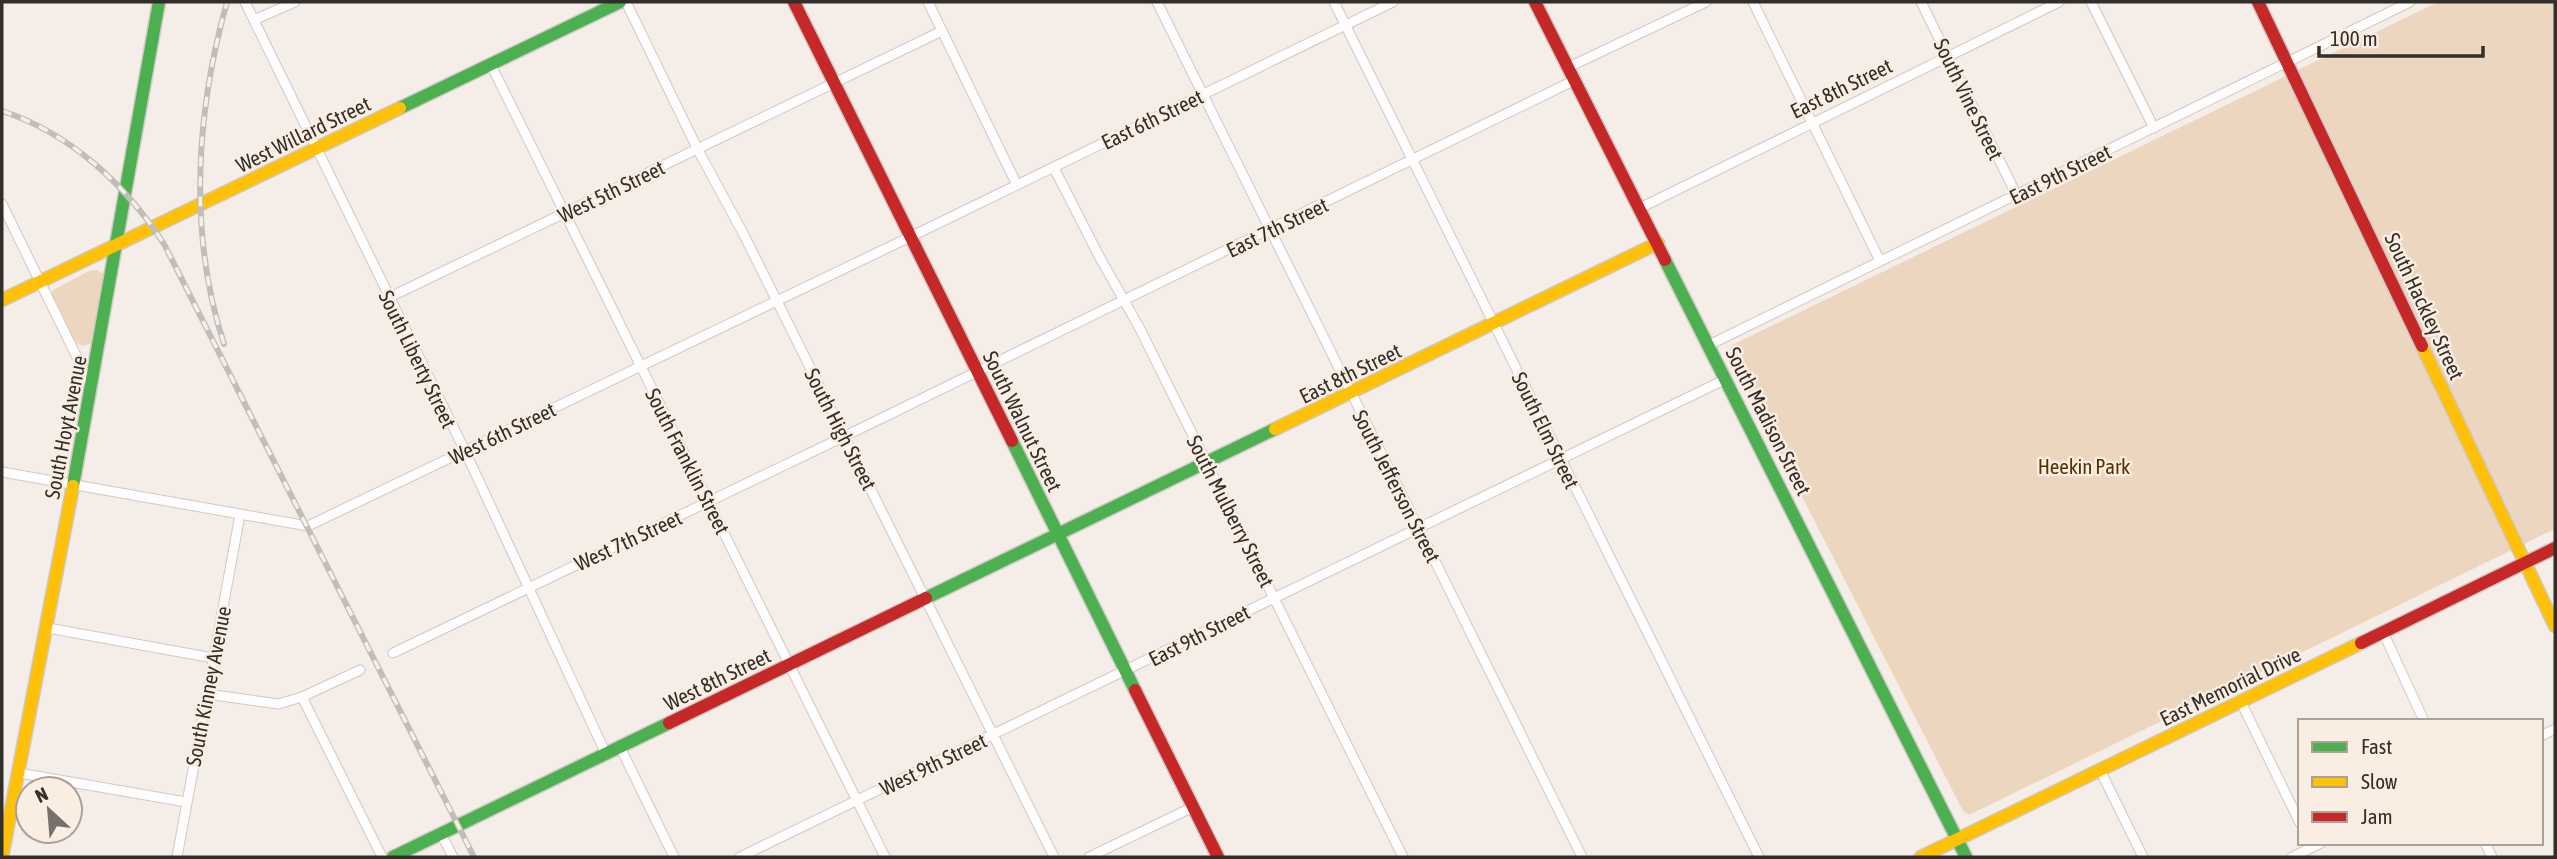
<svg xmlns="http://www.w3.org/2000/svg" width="2557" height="859" viewBox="0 0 2557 859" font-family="'Asap Condensed',sans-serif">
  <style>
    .green { fill: #edd6c0 }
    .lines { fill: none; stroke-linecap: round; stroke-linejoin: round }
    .street-casing { stroke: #cec9c5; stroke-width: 11 }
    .fast-casing { stroke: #cec9c5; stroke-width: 15 }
    .slow-casing { stroke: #cec9c5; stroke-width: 15 }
    .jam-casing { stroke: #cec9c5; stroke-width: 15 }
    .street { stroke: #fefcfc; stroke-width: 9 }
    .fast { stroke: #4caf50; stroke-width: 12 }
    .slow { stroke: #ffc107; stroke-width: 12 }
    .jam { stroke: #c62828; stroke-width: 12 }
    .rail-casing { stroke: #bfbebc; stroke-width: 6 }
    .rail { stroke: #faeee3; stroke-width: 3.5; stroke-dasharray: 10; stroke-linecap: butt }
    .labels { text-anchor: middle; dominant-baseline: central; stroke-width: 5; stroke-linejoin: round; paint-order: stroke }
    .street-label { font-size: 21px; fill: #322e29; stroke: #faeee3 }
    .park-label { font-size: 21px; fill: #573100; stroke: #faeee3 }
  </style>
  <rect width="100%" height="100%" fill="#f5eee8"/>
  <g class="green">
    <path d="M 2438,2 L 2555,2 L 2555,529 L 1969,815 L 1963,811 L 1730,356 L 1729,351 L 1732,345 Z"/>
    <path d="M 96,270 L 103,273 L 105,278 L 91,343 C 83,347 80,347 74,340 L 51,294 L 53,290 L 89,271 Z"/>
  </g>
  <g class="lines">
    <g class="street-casing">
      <g id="street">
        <path d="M 245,2 L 465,451 L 606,754"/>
        <path d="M 626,2 L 698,150 L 744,235 L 1054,857"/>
        <path d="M 928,2 L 1017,185"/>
        <path d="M 1157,2 L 1582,857"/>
        <path d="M 1334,2 L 1759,857"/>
        <path d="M 1753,2 L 1880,261"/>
        <path d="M 1921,2 L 2017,196"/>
        <path d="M 2091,2 L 2154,128"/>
        <path d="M 254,20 L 295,2"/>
        <path d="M 491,65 L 885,857"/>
        <path d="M 1569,67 L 1706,2"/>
        <path d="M 1054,168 L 1099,256 L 1139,327 L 1403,857"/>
        <path d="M 2,204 L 92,388"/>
        <path d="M 1640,208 L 2059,2"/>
        <path d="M 388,298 L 942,31"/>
        <path d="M 1709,345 L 2410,2"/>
        <path d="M 2,472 L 308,526 L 910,237 L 1393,2"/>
        <path d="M 48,628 L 213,658"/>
        <path d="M 2383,632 L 2424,721"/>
        <path d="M 393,653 L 837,440 L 1575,80"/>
        <path d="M 207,694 L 278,704 L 302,697 L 360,670"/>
        <path d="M 302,697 L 382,857"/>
        <path d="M 2241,702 L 2300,823"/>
        <path d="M 2541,736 L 2555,729"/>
        <path d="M 620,747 L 674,857"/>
        <path d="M 2100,770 L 2143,857"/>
        <path d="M 19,773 L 186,802"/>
        <path d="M 441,834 L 453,857"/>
        <path d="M 2485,843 L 2492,857"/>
        <path d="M 177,857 L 240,515"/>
        <path d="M 740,857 L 1726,379"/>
        <path d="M 1089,857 L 1193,807"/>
        <path d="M 2292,857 L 2321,843"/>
      </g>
    </g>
    <g class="fast-casing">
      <g id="fast">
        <path d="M 400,108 L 620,2"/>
        <path d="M 1665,260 L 1966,857"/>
        <path d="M 1012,441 L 1135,690"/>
        <path d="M 73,486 L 159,2"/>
        <path d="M 926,598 L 1275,429"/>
        <path d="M 393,857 L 669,723"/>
      </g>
    </g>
    <g class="slow-casing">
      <g id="slow">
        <path d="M 2,300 L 400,108"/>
        <path d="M 2422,346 L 2555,626"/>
        <path d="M 1275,429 L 1658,243"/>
        <path d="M 2,857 L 73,486"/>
        <path d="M 1921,857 L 2361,643"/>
      </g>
    </g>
    <g class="jam-casing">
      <g id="jam">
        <path d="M 794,2 L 1012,441"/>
        <path d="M 1535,2 L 1665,260"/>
        <path d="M 2258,2 L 2422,346"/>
        <path d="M 2361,643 L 2555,548"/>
        <path d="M 1135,690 L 1218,857"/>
        <path d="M 669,723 L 926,598"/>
      </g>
    </g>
    <use href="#street" class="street"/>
    <use href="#fast" class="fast"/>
    <use href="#slow" class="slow"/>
    <use href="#jam" class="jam"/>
    <g class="rail-casing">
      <g id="rail">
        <path d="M 2,111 C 70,133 126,185 164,244 L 474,857"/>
        <path d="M 224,344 C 188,234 196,112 227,2"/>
      </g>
    </g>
    <use href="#rail" class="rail"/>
  </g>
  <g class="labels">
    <g class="street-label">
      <text transform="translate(1841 88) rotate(-26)">East 8th Street</text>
      <text transform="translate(1969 99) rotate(64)">South Vine Street</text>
      <text transform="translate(1152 119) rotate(-26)">East 6th Street</text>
      <text transform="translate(303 134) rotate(-26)">West Willard Street</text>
      <text transform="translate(2060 174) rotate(-26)">East 9th Street</text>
      <text transform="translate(611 191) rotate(-26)">West 5th Street</text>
      <text transform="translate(1277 227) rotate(-26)">East 7th Street</text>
      <text transform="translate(2425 306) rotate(65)">South Hackley Street</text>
      <text transform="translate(418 359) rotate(64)">South Liberty Street</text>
      <text transform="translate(1350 373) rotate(-26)">East 8th Street</text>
      <text transform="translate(1023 421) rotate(64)">South Walnut Street</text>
      <text transform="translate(1769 421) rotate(63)">South Madison Street</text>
      <text transform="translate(65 427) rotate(-79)">South Hoyt Avenue</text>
      <text transform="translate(841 429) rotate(63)">South High Street</text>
      <text transform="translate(1546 430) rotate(64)">South Elm Street</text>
      <text transform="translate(502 433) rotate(-26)">West 6th Street</text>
      <text transform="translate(688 461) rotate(63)">South Franklin Street</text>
      <text transform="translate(1397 486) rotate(63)">South Jefferson Street</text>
      <text transform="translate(1231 511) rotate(63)">South Mulberry Street</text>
      <text transform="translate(628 540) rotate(-25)">West 7th Street</text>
      <text transform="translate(1199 635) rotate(-27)">East 9th Street</text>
      <text transform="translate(717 679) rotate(-26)">West 8th Street</text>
      <text transform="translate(208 686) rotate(-79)">South Kinney Avenue</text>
      <text transform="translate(2230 686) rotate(-26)">East Memorial Drive</text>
      <text transform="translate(933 764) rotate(-26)">West 9th Street</text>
    </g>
    <g class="park-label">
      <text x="2084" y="466">Heekin Park</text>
    </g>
  </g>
  <rect width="2557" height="859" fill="none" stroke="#322e29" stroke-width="7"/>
  <rect x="2298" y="719" width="245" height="126" fill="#faeee3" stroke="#aaa199" stroke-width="2"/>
  <rect x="2312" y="742" width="35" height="10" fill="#4caf50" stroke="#aaa199" stroke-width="2"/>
  <text x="2361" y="754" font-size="21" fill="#322e29">Fast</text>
  <rect x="2312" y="777" width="35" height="10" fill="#ffc107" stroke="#aaa199" stroke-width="2"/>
  <text x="2361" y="789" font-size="21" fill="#322e29">Slow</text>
  <rect x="2312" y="812" width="35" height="10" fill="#c62828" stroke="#aaa199" stroke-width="2"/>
  <text x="2361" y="824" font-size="21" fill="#322e29">Jam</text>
  <g transform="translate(49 810) rotate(334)"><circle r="33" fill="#faeee3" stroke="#aaa199" stroke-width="2"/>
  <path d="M0-5L12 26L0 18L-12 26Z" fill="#76716c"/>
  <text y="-10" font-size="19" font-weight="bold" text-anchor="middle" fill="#322e29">N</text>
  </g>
  <path d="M2319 46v10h164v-10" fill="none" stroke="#322e29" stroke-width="3.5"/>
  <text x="2330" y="46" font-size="21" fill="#322e29" stroke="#faeee3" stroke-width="5" paint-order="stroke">100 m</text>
</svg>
